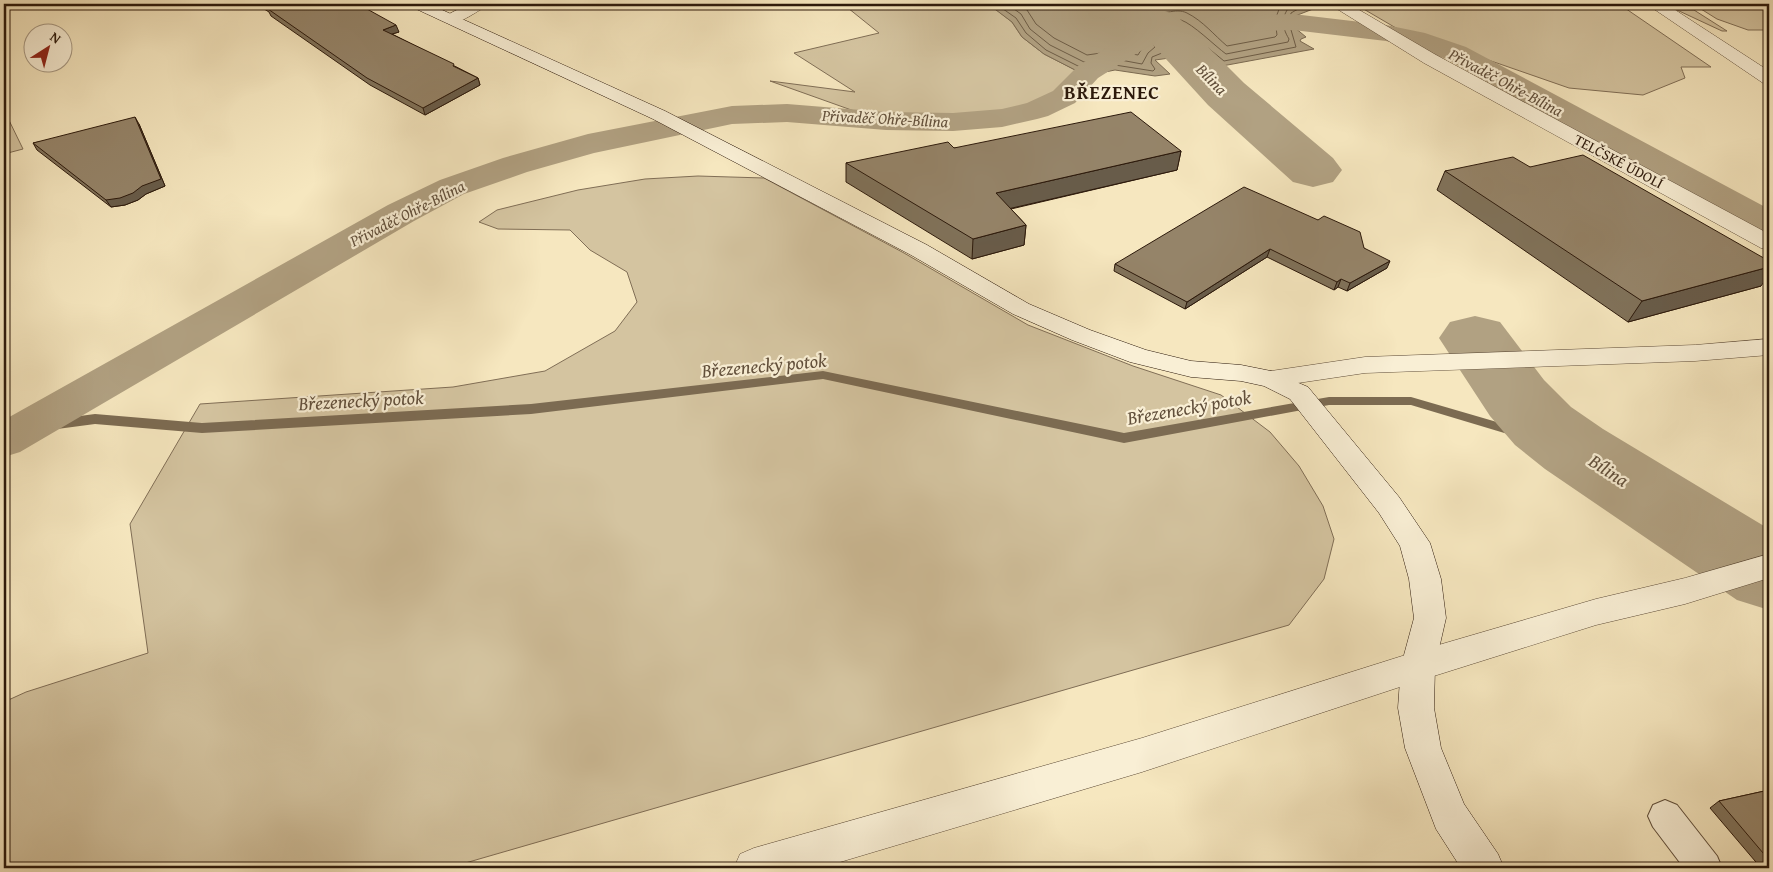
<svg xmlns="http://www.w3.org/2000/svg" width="1773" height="872" viewBox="0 0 1773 872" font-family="'Gentium Book Plus',serif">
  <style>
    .green { fill: #d4c4a0; stroke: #806e56 }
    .water { fill: #b1a182; stroke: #7c6b52 }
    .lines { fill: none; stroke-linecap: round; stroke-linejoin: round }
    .shore { stroke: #6e5d46; stroke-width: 1 }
    .stream { fill: #7c6b52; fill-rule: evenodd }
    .canal { fill: #b1a182; fill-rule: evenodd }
    .river { fill: #b1a182; fill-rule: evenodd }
    .lane-casing { stroke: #5e4c38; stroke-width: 2 }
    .street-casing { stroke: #5e4c38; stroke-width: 1 }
    .secondary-casing { stroke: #2c190b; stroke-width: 1 }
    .lane { fill: #f9efd5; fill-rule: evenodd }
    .street { fill: #f9efd5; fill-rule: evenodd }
    .secondary { fill: #f9efd5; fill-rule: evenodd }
    .wall { fill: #80725a; stroke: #2c190b }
    .shaded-wall { fill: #685c4a; stroke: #2c190b }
    .building { fill: #958469; stroke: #2c190b }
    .labels { text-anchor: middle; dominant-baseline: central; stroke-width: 4.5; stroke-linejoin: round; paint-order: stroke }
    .far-street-label { font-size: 15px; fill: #2c190b; stroke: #f9efd5 }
    .far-water-label { font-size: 16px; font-style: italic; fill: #614f3b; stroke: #f9efd5 }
    .far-district-label { font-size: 19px; font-weight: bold; letter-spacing: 1px; fill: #2c190b; stroke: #f9efd5 }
    .water-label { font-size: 19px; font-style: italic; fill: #614f3b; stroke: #f9efd5 }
  </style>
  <rect width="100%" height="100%" fill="#f6e7bf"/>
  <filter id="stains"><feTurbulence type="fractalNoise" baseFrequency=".004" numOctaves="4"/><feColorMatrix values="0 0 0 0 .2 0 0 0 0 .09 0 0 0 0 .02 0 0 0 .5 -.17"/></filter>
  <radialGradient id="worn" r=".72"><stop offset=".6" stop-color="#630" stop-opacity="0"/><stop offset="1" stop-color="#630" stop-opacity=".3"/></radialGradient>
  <g class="green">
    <path d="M 843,4 L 989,4 L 1012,22 L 1022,37 L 1044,54 L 1081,73 L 1063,91 L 1049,101 L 1034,106 L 986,116 L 947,119 L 871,117 L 770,81 L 855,92 L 794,53 L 879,33 Z"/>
    <path d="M 1355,4 L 1619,4 L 1711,67 L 1681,67 L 1685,78 L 1643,95 L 1569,88 L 1396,28 Z"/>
    <path d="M 1693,4 L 1769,4 L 1769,30 L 1748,30 L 1717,19 Z"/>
    <path d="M 1677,10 L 1694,10 L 1727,31 L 1722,31 Z"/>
    <path d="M 4,110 L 23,149 L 4,154 Z"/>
    <path d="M 698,176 L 764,178 L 904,253 L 1028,325 L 1133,366 L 1221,395 L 1270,432 L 1299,466 L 1323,506 L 1334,539 L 1324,579 L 1289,625 L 448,868 L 4,868 L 4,702 L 26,692 L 148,653 L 130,524 L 200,404 L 453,387 L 545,371 L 615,331 L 637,302 L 627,272 L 590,250 L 570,230 L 498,229 L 479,222 L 497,210 L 578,190 L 645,179 Z"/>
  </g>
  <path class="water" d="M 988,4 L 1298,4 L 1313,9 L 1295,16 L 1294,27 L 1306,37 L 1301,39 L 1300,41 L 1314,49 L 1222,66 L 1178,30 L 1158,31 L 1191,71 L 1188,71 L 1170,58 L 1155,60 L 1170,74 L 1155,76 L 1115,70 L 1090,75 L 1081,73 L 1044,54 L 1022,37 L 1012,22 Z"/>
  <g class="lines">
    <g class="shore">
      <path d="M 996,4 L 1016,18 L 1026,33 L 1046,50 L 1082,68 L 1091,70 L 1115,65 L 1153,71 L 1155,69 L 1151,63 L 1152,57 L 1167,51 L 1155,35 L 1154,30 L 1158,26 L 1180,25 L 1224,61 L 1296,47 L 1289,23 L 1291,13 L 1298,9 L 1299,4"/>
      <path d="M 1007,4 L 1021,14 L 1030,29 L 1050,45 L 1084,62 L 1091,63 L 1115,59 L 1142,64 L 1148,53 L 1155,47 L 1148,33 C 1152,19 1168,15 1181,20 C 1193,24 1215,46 1226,54 L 1288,42 L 1289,39 C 1281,26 1281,15 1292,4"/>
      <path d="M 1019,4 L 1027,10 L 1036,24 L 1054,38 L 1087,55 L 1115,51 L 1138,55 L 1144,45 C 1137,22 1145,14 1168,12 C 1175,11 1181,10 1187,13 C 1203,21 1214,35 1227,46 L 1275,37 L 1277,35 L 1275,20 L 1281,4"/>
    </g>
    <path class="stream" d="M 823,371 L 1124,433 L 1329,397 L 1411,397 L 1579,446 L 1581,449 L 1579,452 L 1574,454 L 1411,405 L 1329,405 L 1124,443 L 823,379 L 531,414 L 202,433 L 95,424 L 27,433 L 4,439 L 4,429 L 27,423 L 95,414 L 202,423 L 531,404 Z"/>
    <g class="canal">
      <path d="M 1293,14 L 1386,25 L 1425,33 L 1466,47 L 1769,209 L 1769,234 L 1756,231 L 1446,59 L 1408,46 L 1386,41 L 1293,30 L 1229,32 L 1220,30 L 1216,24 L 1220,18 L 1229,16 Z"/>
      <path d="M 1140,31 L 1150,33 L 1154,39 L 1150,45 L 1098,78 L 1075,103 L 1048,116 L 1037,119 L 1002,127 L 953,131 L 886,130 L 787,122 L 732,124 L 594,153 L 527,172 L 464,194 L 414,221 L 20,452 L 4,457 L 4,420 L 388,205 L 440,180 L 503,158 L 588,134 L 732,106 L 787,104 L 886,112 L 953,113 L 1002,109 L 1027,103 L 1053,91 L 1078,66 L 1130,33 Z"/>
    </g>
    <g class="river">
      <path d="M 1082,4 L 1144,4 L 1176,15 L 1244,83 L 1333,158 L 1342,170 L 1333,182 L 1313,187 L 1293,182 L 1208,105 L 1144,35 L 1088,13 Z"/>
      <path d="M 1475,316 L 1500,322 L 1544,380 L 1571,407 L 1603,429 L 1769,529 L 1769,610 L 1737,600 L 1545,469 L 1515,445 L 1490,416 L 1439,338 L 1450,322 Z"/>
    </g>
    <g class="lane-casing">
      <path id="lane" d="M 1665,800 L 1677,805 L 1717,856 L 1722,868 L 1684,868 L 1653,827 L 1648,816 L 1653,805 Z"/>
    </g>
    <g class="street-casing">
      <g id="street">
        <path d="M 469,4 L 488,4 L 485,7 C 474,13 458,26 445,22 L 442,19 L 445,16 Z"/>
        <path d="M 1331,4 L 1349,4 L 1436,55 L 1769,234 L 1769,250 L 1761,248 L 1424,63 L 1334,7 Z"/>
        <path d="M 1649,4 L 1666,4 L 1769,71 L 1769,84 L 1763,83 L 1651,7 Z"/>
        <path d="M 1769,339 L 1769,355 L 1695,361 L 1365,373 L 1271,387 L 1262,385 L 1258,379 L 1262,373 L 1271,371 L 1365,357 L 1695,345 Z"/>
        <path d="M 1769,554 L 1769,578 L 1685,604 L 1596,625 L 1418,681 L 1142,772 L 820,868 L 734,868 L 740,854 L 754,848 L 1142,738 L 1418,651 L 1596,599 L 1685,578 Z"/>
      </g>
    </g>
    <g class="secondary-casing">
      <path id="secondary" d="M 409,4 L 429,4 L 665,111 L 927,245 L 1029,304 L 1090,330 L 1146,350 L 1191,361 L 1241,365 L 1271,371 L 1308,387 L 1399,497 L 1430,543 L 1441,579 L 1446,618 L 1435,666 L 1434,708 L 1441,748 L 1464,804 L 1498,854 L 1504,868 L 1461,868 L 1436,829 L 1405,748 L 1398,708 L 1401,666 L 1414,618 L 1409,579 L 1400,546 L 1379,513 L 1290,399 L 1264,386 L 1241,381 L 1191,377 L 1130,362 L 1072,340 L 1013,314 L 911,255 L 653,119 L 412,7 Z"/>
    </g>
    <use href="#lane" class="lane"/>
    <use href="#street" class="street"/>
    <use href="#secondary" class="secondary"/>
  </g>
  <g class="wall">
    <path d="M 256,4 L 358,4 L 399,32 L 392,34 L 478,78 L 480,85 L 425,115 L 370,85 L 271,16 L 269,12 Z"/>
    <path d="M 139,124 L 165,186 L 146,194 L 138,200 L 125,205 L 111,207 L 37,150 L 33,143 Z"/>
    <path d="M 954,148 L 1181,151 L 1177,170 L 1011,209 L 1026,225 L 1024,245 L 972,259 L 846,182 L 846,163 Z"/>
    <path d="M 1530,167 L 1761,286 L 1628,322 L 1437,190 L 1445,171 Z"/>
    <path d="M 1318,220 L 1364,248 L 1387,268 L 1347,291 L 1338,287 L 1334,290 L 1267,257 L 1185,309 L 1114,271 L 1115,264 Z"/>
    <path d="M 1769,790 L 1769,868 L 1761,868 L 1710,808 L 1719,801 Z"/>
  </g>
  <g class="shaded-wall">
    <path d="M 396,25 L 399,32 L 385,36 L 383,30 Z"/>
    <path d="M 478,78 L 480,85 L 425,115 L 423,108 Z"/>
    <path d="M 135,117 L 139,124 L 165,186 L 146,194 L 138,200 L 125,205 L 111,207 L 106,200 Z"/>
    <path d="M 1181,151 L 1177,170 L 995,212 L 996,193 Z"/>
    <path d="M 1026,225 L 1024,245 L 972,259 L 973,239 Z"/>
    <path d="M 1270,249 L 1267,257 L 1185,309 L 1187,302 Z"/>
    <path d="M 1390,261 L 1387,268 L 1347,291 L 1350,283 Z"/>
    <path d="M 1769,267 L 1769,275 L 1761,286 L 1628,322 L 1642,301 Z"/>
    <path d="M 1341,279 L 1338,287 L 1334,290 L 1337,282 Z"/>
  </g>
  <g class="building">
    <path d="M 264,4 L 358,4 L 396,25 L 383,30 L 454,64 L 453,66 L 478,78 L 423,108 L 367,78 L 268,9 L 272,9 Z"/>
    <path d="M 1131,112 L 1181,151 L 996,193 L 1026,225 L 973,239 L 846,163 L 948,142 L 954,148 Z"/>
    <path d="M 135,117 L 161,179 L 142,186 L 133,193 L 120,198 L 106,200 L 33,143 Z"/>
    <path d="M 1583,155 L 1769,261 L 1769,267 L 1642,301 L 1445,171 L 1513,157 L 1530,167 Z"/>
    <path d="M 1244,187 L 1318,220 L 1324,216 L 1360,232 L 1364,248 L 1390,261 L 1350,283 L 1341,279 L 1337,282 L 1270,249 L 1187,302 L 1115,264 Z"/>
    <path d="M 1769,790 L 1769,860 L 1719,801 Z"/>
  </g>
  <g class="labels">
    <g class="far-street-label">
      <text transform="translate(1619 161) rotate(28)">TELČSKÉ ÚDOLÍ</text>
    </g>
    <g class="far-water-label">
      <text transform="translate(1212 79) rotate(46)">Bílina</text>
      <text transform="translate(1506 82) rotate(28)">Přivaděč Ohře-Bílina</text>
      <text transform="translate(885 118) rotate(3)">Přivaděč Ohře-Bílina</text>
      <text transform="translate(407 213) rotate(-27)">Přivaděč Ohře-Bílina</text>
    </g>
    <g class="far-district-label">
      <text x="1112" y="92">BŘEZENEC</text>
    </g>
    <g class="water-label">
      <text transform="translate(764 365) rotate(-5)">Březenecký potok</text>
      <text transform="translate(361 400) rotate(-3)">Březenecký potok</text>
      <text transform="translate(1189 407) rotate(-10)">Březenecký potok</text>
      <text transform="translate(1609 470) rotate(33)">Bílina</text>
    </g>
  </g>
  <rect width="1773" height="872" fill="none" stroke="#f6e7bf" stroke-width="20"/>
  <rect x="5" y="5" width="1763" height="862" fill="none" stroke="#2c190b" stroke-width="2.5"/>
  <rect x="10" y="10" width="1753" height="852" fill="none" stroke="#2c190b"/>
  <g transform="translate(48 48) rotate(36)"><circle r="24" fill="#f9efd5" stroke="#a79984"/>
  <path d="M0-4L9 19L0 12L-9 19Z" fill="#8f2418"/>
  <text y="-8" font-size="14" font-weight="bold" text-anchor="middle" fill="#2c190b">N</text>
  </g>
  <rect width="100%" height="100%" filter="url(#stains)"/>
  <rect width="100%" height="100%" fill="url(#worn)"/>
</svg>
